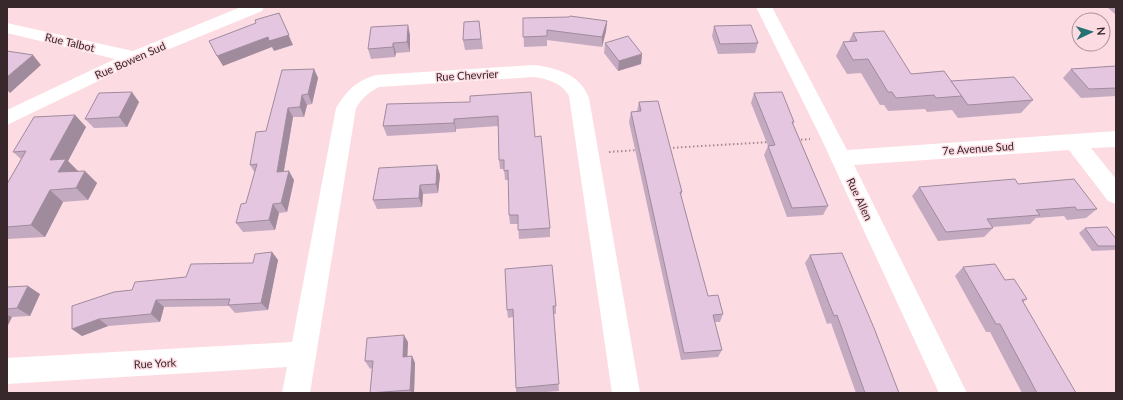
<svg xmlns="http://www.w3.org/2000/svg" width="1123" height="400" viewBox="0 0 1123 400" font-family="Lato,sans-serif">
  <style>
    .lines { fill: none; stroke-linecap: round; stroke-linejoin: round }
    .path { stroke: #a48a90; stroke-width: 2; stroke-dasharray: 1.5 2.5; stroke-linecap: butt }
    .minor { fill: #fff; fill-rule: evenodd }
    .wall { fill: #c4aac1 }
    .shaded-wall { fill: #a08b9d }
    .building { fill: #e4c6e0; stroke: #a08b9d }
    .labels { text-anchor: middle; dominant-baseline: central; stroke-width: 3; stroke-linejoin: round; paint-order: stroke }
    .street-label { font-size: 11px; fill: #38282c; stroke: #fddbe2 }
  </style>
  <rect width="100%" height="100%" fill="#fddbe2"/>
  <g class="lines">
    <g class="path">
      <path d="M 797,140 L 810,139"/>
      <path d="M 669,148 L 770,142"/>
      <path d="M 609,152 L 638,150"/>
    </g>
    <g class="minor">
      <path d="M 241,7 L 264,7 L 262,11 L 140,61 L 7,125 L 7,110 L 115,59 L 7,33 L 7,23 L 133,51 Z"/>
      <path d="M 756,7 L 772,7 L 847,150 L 1116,131 L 1116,147 L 1091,148 L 1116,179 L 1116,204 L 1108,201 L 1069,150 L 854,165 L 967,393 L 939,393 L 821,138 Z"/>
      <path d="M 534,65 C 557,68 580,74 589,98 L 640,393 L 612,393 L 569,96 C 562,83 548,79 534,77 L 379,87 C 369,92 362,98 356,108 L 310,393 L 282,393 L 287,367 L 7,384 L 7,358 L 292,342 L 336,108 C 346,91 357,80 376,75 Z"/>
    </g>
  </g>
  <g class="wall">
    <path d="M 1107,7 L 1116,7 L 1116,15 Z"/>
    <path d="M 523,18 L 607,21 L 606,31 L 602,47 L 547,40 L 547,46 L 524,47 Z"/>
    <path d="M 479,21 L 483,49 L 465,50 L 463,40 Z"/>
    <path d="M 714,26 L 758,43 L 755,53 L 718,54 L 712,36 Z"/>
    <path d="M 853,33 L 911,74 L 951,81 L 1033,100 L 1021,113 L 958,118 L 952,110 L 927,112 L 925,109 L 888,111 L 884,105 L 880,105 L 861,73 L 847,74 L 836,56 L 843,42 L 849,41 Z"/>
    <path d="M 410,35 L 410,52 L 396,53 L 395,57 L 371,59 L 368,49 Z"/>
    <path d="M 605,43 L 642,54 L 641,64 L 618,71 L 604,53 Z"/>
    <path d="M 1116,66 L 1116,96 L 1081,98 L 1063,78 L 1071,69 Z"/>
    <path d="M 314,69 L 318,78 L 312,104 L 307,105 L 304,117 L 293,117 L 284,171 L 294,180 L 287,212 L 279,213 L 275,230 L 243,232 L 236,223 L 246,203 L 255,173 L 250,165 L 266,131 Z"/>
    <path d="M 754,93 L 794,122 L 793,124 L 828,206 L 823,215 L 787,217 L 764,155 L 768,146 L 751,103 Z"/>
    <path d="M 470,96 L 535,137 L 550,228 L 550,237 L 519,239 L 518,224 L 510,224 L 509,215 L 509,180 L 505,180 L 504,169 L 500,169 L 499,160 L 498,126 L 456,129 L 456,132 L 387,136 L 383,126 L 470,102 Z"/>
    <path d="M 139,102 L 127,127 L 94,128 L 85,119 Z"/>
    <path d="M 639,102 L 682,192 L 681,196 L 708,296 L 723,314 L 720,322 L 714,322 L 722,350 L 718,357 L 681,360 L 629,122 L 631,112 L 637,111 Z"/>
    <path d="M 75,115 L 86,127 L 68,161 L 78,171 L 77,171 L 97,183 L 88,200 L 63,202 L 45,237 L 7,239 L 7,184 L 21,159 L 13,152 Z"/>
    <path d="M 437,165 L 440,175 L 438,193 L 423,194 L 422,207 L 377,209 L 373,200 Z"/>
    <path d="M 1018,184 L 1097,209 L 1086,218 L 1067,220 L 1064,216 L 1036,218 L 1030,224 L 992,227 L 993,228 L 984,237 L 938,241 L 912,196 L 919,187 Z"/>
    <path d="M 1085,228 L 1116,239 L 1116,249 L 1114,250 L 1092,251 L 1079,233 Z"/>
    <path d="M 272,252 L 278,260 L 268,310 L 235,313 L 229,306 L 164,307 L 160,322 L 108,326 L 82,336 L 72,329 L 132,290 L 186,277 L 253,263 Z"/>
    <path d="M 810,255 L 899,393 L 856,393 L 831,323 L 827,324 L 805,263 Z"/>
    <path d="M 963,267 L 1005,280 L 1027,299 L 1023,302 L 1076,393 L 1022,393 L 990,332 L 986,332 L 955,276 Z"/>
    <path d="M 7,287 L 40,294 L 30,316 L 12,317 L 8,325 L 7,325 Z"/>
    <path d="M 556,306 L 556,314 L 554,314 L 559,391 L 534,393 L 516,393 L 516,388 L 513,317 L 508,318 L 507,310 Z"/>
    <path d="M 408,342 L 407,356 L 412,356 L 415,363 L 414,393 L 370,393 L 372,368 L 370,369 L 365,361 Z"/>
  </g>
  <g class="shaded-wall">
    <path d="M 279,13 L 293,45 L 274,51 L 272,47 L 223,66 L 217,56 Z"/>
    <path d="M 607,21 L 606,31 L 602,47 L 602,37 Z"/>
    <path d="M 408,25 L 410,35 L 410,52 L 407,42 Z"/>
    <path d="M 393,43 L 396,53 L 395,57 L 393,47 Z"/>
    <path d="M 642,54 L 641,64 L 618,71 L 619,61 Z"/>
    <path d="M 33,55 L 41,65 L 10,93 L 7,90 L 7,77 Z"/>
    <path d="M 314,69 L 318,78 L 312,104 L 308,94 Z"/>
    <path d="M 132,92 L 139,102 L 127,127 L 119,117 Z"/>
    <path d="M 302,95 L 307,105 L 304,117 L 300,107 Z"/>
    <path d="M 288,108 L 293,117 L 282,181 L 277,172 Z"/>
    <path d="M 75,115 L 86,127 L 68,161 L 78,171 L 71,184 L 58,172 L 50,160 Z"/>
    <path d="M 454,119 L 456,129 L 456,132 L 454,123 Z"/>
    <path d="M 437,165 L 440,175 L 438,193 L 436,184 Z"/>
    <path d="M 85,171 L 97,183 L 88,200 L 76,188 Z"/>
    <path d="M 289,171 L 294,180 L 287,212 L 281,203 Z"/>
    <path d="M 420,185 L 423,194 L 422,207 L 419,198 Z"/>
    <path d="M 50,190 L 63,202 L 45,237 L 31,225 Z"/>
    <path d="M 273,204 L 279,213 L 275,230 L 269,220 Z"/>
    <path d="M 272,252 L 278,260 L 268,310 L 261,303 Z"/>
    <path d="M 28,286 L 40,294 L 30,316 L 17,308 Z"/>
    <path d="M 156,300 L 164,307 L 160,322 L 151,314 Z"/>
    <path d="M 7,315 L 12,317 L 8,325 L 7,324 Z"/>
    <path d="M 99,319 L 108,326 L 82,336 L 72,329 Z"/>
    <path d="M 404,335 L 408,342 L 407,364 L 403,357 Z"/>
    <path d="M 412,356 L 415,363 L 414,393 L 412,393 L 410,390 Z"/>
  </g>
  <g class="building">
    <path d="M 279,13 L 289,35 L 269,41 L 268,37 L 217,56 L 209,41 L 256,23 L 255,20 Z"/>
    <path d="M 570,16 L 607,21 L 602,37 L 547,30 L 547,36 L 523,37 L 523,18 L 569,17 Z"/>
    <path d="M 479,21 L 481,39 L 463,40 L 464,22 Z"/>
    <path d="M 408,25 L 407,42 L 393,43 L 393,47 L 368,49 L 371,27 Z"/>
    <path d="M 751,25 L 758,43 L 720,44 L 714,26 Z"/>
    <path d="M 884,31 L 911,74 L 944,71 L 962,96 L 936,98 L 934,95 L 896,98 L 892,92 L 888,92 L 868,59 L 853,60 L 843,42 L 857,41 L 853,33 Z"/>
    <path d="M 628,36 L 642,54 L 619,61 L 605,43 Z"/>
    <path d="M 7,51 L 33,55 L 7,77 Z"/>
    <path d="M 1116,66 L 1116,88 L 1089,89 L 1071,69 Z"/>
    <path d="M 314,69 L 308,94 L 302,95 L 300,107 L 288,108 L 277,172 L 289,171 L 281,203 L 273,204 L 269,220 L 236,223 L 241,204 L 246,203 L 257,164 L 250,165 L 256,132 L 266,131 L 282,70 Z"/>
    <path d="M 1014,77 L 1033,100 L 968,105 L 951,81 Z"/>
    <path d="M 132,92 L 119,117 L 85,119 L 99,93 Z"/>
    <path d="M 531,92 L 535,137 L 541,136 L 550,228 L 518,230 L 518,215 L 509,215 L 508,170 L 504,171 L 504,160 L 499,160 L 498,116 L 454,119 L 454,123 L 383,126 L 387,104 L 470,102 L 470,96 Z"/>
    <path d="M 782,92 L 794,122 L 792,122 L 828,206 L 792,208 L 768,146 L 775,145 L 754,93 Z"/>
    <path d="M 658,101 L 682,192 L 680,192 L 708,296 L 718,295 L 723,314 L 713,315 L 722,350 L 684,353 L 631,112 L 641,111 L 639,102 Z"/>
    <path d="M 75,115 L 50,160 L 66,159 L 58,172 L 85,171 L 76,188 L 50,190 L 31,225 L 7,227 L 7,184 L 26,151 L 13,152 L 34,117 Z"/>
    <path d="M 437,165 L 436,184 L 420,185 L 419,198 L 373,200 L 379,168 Z"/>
    <path d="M 1015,179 L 1018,184 L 1074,179 L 1097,209 L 1077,210 L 1075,207 L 1036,210 L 1040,215 L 987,219 L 993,228 L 946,232 L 919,187 Z"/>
    <path d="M 1107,227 L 1116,239 L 1116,246 L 1098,246 L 1085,228 Z"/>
    <path d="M 272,252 L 261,303 L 228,305 L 230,299 L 156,300 L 151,314 L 99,319 L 72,329 L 72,306 L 114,292 L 132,290 L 135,282 L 186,277 L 191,264 L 253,263 L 255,254 Z"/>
    <path d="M 842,253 L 874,328 L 899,393 L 865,393 L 837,315 L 834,316 L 810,255 Z"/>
    <path d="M 995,264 L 1005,280 L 1014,279 L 1027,299 L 1022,300 L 1076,393 L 1037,393 L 1000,324 L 996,324 L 963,267 Z"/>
    <path d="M 552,265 L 556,306 L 553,306 L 559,384 L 516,388 L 513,309 L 507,310 L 505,269 Z"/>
    <path d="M 28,286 L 17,308 L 7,309 L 7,287 Z"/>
    <path d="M 404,335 L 403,357 L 412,356 L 410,390 L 370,393 L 373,361 L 365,361 L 367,338 Z"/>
  </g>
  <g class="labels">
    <g class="street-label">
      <text transform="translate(70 42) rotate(13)">Rue Talbot</text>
      <text transform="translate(130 60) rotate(-24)">Rue Bowen Sud</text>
      <text transform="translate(467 75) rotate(-3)">Rue Chevrier</text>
      <text transform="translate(978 148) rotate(-4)">7e Avenue Sud</text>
      <text transform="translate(860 199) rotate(65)">Rue Allen</text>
      <text transform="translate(155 363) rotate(-3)">Rue York</text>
    </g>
  </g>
  <rect width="1123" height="400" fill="none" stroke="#38282c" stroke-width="16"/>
  <g transform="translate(1091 32) rotate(86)"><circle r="19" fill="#fddbe2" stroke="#ae9399"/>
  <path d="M0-3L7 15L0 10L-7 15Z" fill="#257072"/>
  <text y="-6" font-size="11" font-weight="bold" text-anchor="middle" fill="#38282c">N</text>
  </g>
</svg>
